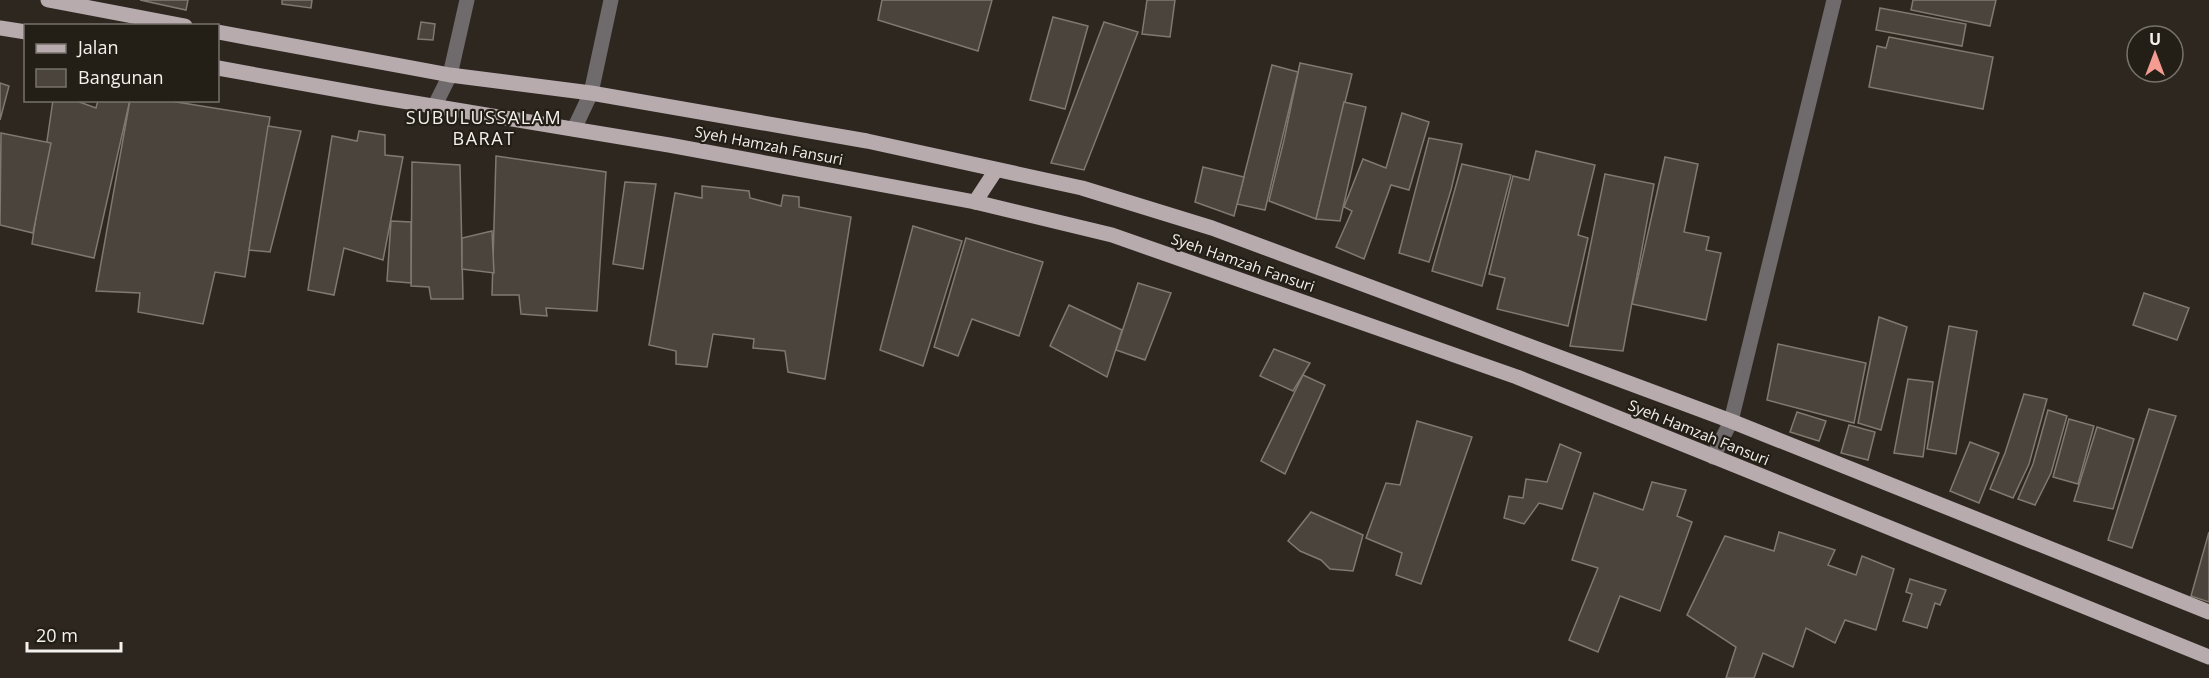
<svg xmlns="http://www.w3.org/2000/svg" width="2209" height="678" viewBox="0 0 2209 678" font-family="'Open Sans',sans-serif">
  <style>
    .building { fill: #4b443c; stroke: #807970; stroke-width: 1.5 }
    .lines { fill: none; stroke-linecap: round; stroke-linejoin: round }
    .minor { stroke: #6f6a6b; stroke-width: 15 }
    .major { stroke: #b7abae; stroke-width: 15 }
    .labels { text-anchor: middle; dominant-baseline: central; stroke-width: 4.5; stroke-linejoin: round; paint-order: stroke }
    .street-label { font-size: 15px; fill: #f5f1ec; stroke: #231e16 }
    .quarter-label { font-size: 18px; letter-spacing: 1.5px; fill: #f5f1ec; stroke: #231e16 }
  </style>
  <rect width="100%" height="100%" fill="#2d2720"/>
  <g class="building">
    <path d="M 140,0 L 188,0 L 186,10 Z"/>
    <path d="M 282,0 L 312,0 L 311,8 L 282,4 Z"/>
    <path d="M 882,0 L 992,0 L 978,51 L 878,20 Z"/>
    <path d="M 1147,0 L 1175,0 L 1170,37 L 1142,34 Z"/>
    <path d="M 1913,0 L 1996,0 L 1990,26 L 1911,10 Z"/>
    <path d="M 1880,8 L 1966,24 L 1962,46 L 1876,30 Z"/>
    <path d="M 1053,17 L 1088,26 L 1065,109 L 1030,100 Z"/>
    <path d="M 421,22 L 435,24 L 433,40 L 418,39 Z"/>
    <path d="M 1104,22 L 1138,32 L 1084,170 L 1051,163 Z"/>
    <path d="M 1889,37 L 1993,57 L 1983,109 L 1869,87 L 1877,46 L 1886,48 Z"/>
    <path d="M 1300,63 L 1352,74 L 1316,219 L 1269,201 L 1284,140 Z"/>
    <path d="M 1272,65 L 1298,72 L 1265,210 L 1237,204 Z"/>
    <path d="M 0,83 L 9,86 L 0,120 Z"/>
    <path d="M 53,100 L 74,100 L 96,108 L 98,100 L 130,100 L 94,258 L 32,244 Z"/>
    <path d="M 130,100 L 164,100 L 270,117 L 245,277 L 215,272 L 203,324 L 138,312 L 140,293 L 96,291 Z"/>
    <path d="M 1344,102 L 1366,107 L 1340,221 L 1316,219 Z"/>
    <path d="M 1402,113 L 1429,122 L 1409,190 L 1391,185 L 1364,259 L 1336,247 L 1352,211 L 1344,207 L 1363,159 L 1386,168 Z"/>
    <path d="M 268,126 L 301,131 L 270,252 L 249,250 Z"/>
    <path d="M 359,131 L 385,135 L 385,155 L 403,157 L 383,260 L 344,248 L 334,295 L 308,290 L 332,136 L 357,141 Z"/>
    <path d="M 1,133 L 51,143 L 33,233 L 0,225 Z"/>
    <path d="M 1429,138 L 1462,144 L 1451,190 L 1429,262 L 1399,253 Z"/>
    <path d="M 1536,151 L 1595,165 L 1578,235 L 1588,238 L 1568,326 L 1497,309 L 1505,278 L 1489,274 L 1513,176 L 1529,180 Z"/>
    <path d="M 496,156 L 606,172 L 597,311 L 546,308 L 547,316 L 521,314 L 519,295 L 492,295 Z"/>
    <path d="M 1665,157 L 1698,164 L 1684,232 L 1709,237 L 1706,250 L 1721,253 L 1706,320 L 1632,304 Z"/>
    <path d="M 412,162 L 460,165 L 463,299 L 431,299 L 429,287 L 411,286 Z"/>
    <path d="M 1462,164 L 1511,175 L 1482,286 L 1432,271 Z"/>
    <path d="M 1203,167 L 1244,177 L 1234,216 L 1195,202 Z"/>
    <path d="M 1605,174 L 1654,184 L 1623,351 L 1570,346 Z"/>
    <path d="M 625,182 L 656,184 L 643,269 L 613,264 Z"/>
    <path d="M 702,186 L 749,191 L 750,198 L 781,206 L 783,195 L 799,197 L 799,207 L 851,217 L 825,379 L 788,372 L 785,351 L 753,348 L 754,339 L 713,334 L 707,367 L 676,364 L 676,351 L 649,345 L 675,193 L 702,198 Z"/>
    <path d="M 391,221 L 411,222 L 411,283 L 387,281 Z"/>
    <path d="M 913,226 L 962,241 L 923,366 L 880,350 Z"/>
    <path d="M 492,231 L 494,273 L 462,269 L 462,238 Z"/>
    <path d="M 966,238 L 1043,262 L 1019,336 L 972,319 L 958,356 L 934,347 Z"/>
    <path d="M 1138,283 L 1171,293 L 1145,360 L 1116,350 Z"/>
    <path d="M 2144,293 L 2189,308 L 2177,340 L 2133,325 Z"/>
    <path d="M 1069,305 L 1122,330 L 1107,377 L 1050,346 Z"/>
    <path d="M 1879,317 L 1907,327 L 1881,430 L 1858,423 Z"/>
    <path d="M 1949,326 L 1977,331 L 1956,454 L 1927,449 Z"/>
    <path d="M 1778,344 L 1866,363 L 1854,423 L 1767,400 Z"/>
    <path d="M 1274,349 L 1310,363 L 1293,391 L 1260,376 Z"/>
    <path d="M 1303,375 L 1325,385 L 1285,474 L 1261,461 Z"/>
    <path d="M 1908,379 L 1933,382 L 1923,457 L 1894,453 Z"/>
    <path d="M 2024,394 L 2047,399 L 2029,464 L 2013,498 L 1990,489 L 2005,453 Z"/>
    <path d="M 2149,409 L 2176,416 L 2132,548 L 2108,540 Z"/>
    <path d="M 2048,410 L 2067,416 L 2051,473 L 2035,505 L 2018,499 L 2033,464 Z"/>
    <path d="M 1797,412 L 1826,421 L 1819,441 L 1790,432 Z"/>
    <path d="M 2069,419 L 2094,426 L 2078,484 L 2053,477 Z"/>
    <path d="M 1417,421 L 1472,437 L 1421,584 L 1396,575 L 1402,553 L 1366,538 L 1386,483 L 1400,485 Z"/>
    <path d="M 1849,425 L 1875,432 L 1868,460 L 1841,453 Z"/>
    <path d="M 2097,427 L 2134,439 L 2113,509 L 2074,501 Z"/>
    <path d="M 1970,442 L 1999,453 L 1979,503 L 1950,491 Z"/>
    <path d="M 1560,444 L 1581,453 L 1562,509 L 1539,503 L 1524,524 L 1504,518 L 1509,496 L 1523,498 L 1526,479 L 1547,482 Z"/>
    <path d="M 1652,482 L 1686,490 L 1677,516 L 1692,522 L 1660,611 L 1620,596 L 1598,652 L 1569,640 L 1598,568 L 1572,560 L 1594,493 L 1643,510 Z"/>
    <path d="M 1311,512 L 1363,535 L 1353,571 L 1330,569 L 1321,560 L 1300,551 L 1288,541 Z"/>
    <path d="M 1779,532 L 1835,550 L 1828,565 L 1856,575 L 1862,556 L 1894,569 L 1876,630 L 1845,620 L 1835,643 L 1806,628 L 1793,667 L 1763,653 L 1754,678 L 1726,678 L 1736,647 L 1687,615 L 1725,536 L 1774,551 Z"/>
    <path d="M 2209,532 L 2209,602 L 2191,596 Z"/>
    <path d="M 1910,579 L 1946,590 L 1940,605 L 1935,603 L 1927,628 L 1903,621 L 1912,594 L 1906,592 Z"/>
  </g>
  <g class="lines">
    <g class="minor">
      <path d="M 434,107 L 450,75 L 467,0"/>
      <path d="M 574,129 L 591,93 L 611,0"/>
      <path d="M 1713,457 L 1731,421 L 1834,0"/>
    </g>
    <g class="major">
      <path d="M 48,0 L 185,26"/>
      <path d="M 0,28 L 26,32"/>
      <path d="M 218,32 L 450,75 L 591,93 L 867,141 L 1082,188 L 1212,228 L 1731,421 L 2209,612"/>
      <path d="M 218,68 L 378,97 L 669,145 L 975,202 L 1112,235 L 1517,377 L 2209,657"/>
      <path d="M 975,202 L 996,170"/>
    </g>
  </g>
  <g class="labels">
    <g class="street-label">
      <text transform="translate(769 145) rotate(11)">Syeh Hamzah Fansuri</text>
      <text transform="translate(1243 262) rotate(19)">Syeh Hamzah Fansuri</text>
      <text transform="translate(1699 432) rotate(22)">Syeh Hamzah Fansuri</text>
    </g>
    <g class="quarter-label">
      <text x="484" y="117">SUBULUSSALAM<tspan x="484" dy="21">BARAT</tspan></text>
    </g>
  </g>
  <rect x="24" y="24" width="195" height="78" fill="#231e16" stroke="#77726c" stroke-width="1.5"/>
  <rect x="36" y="44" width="30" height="9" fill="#b7abae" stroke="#77726c" stroke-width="1.5"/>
  <text x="78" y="54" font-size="18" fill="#f5f1ec">Jalan</text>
  <rect x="36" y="69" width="30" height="18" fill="#4b443c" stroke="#77726c" stroke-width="1.5"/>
  <text x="78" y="84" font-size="18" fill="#f5f1ec">Bangunan</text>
  <g transform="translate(2155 54)"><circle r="28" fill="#231e16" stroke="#77726c" stroke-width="1.5"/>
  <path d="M0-4.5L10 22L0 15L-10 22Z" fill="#f59c92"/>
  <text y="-9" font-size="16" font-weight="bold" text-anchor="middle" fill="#f5f1ec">U</text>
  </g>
  <path d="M27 642v9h94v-9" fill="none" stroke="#f5f1ec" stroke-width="3"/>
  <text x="36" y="642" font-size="18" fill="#f5f1ec" stroke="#231e16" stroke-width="4.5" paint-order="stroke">20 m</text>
</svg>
